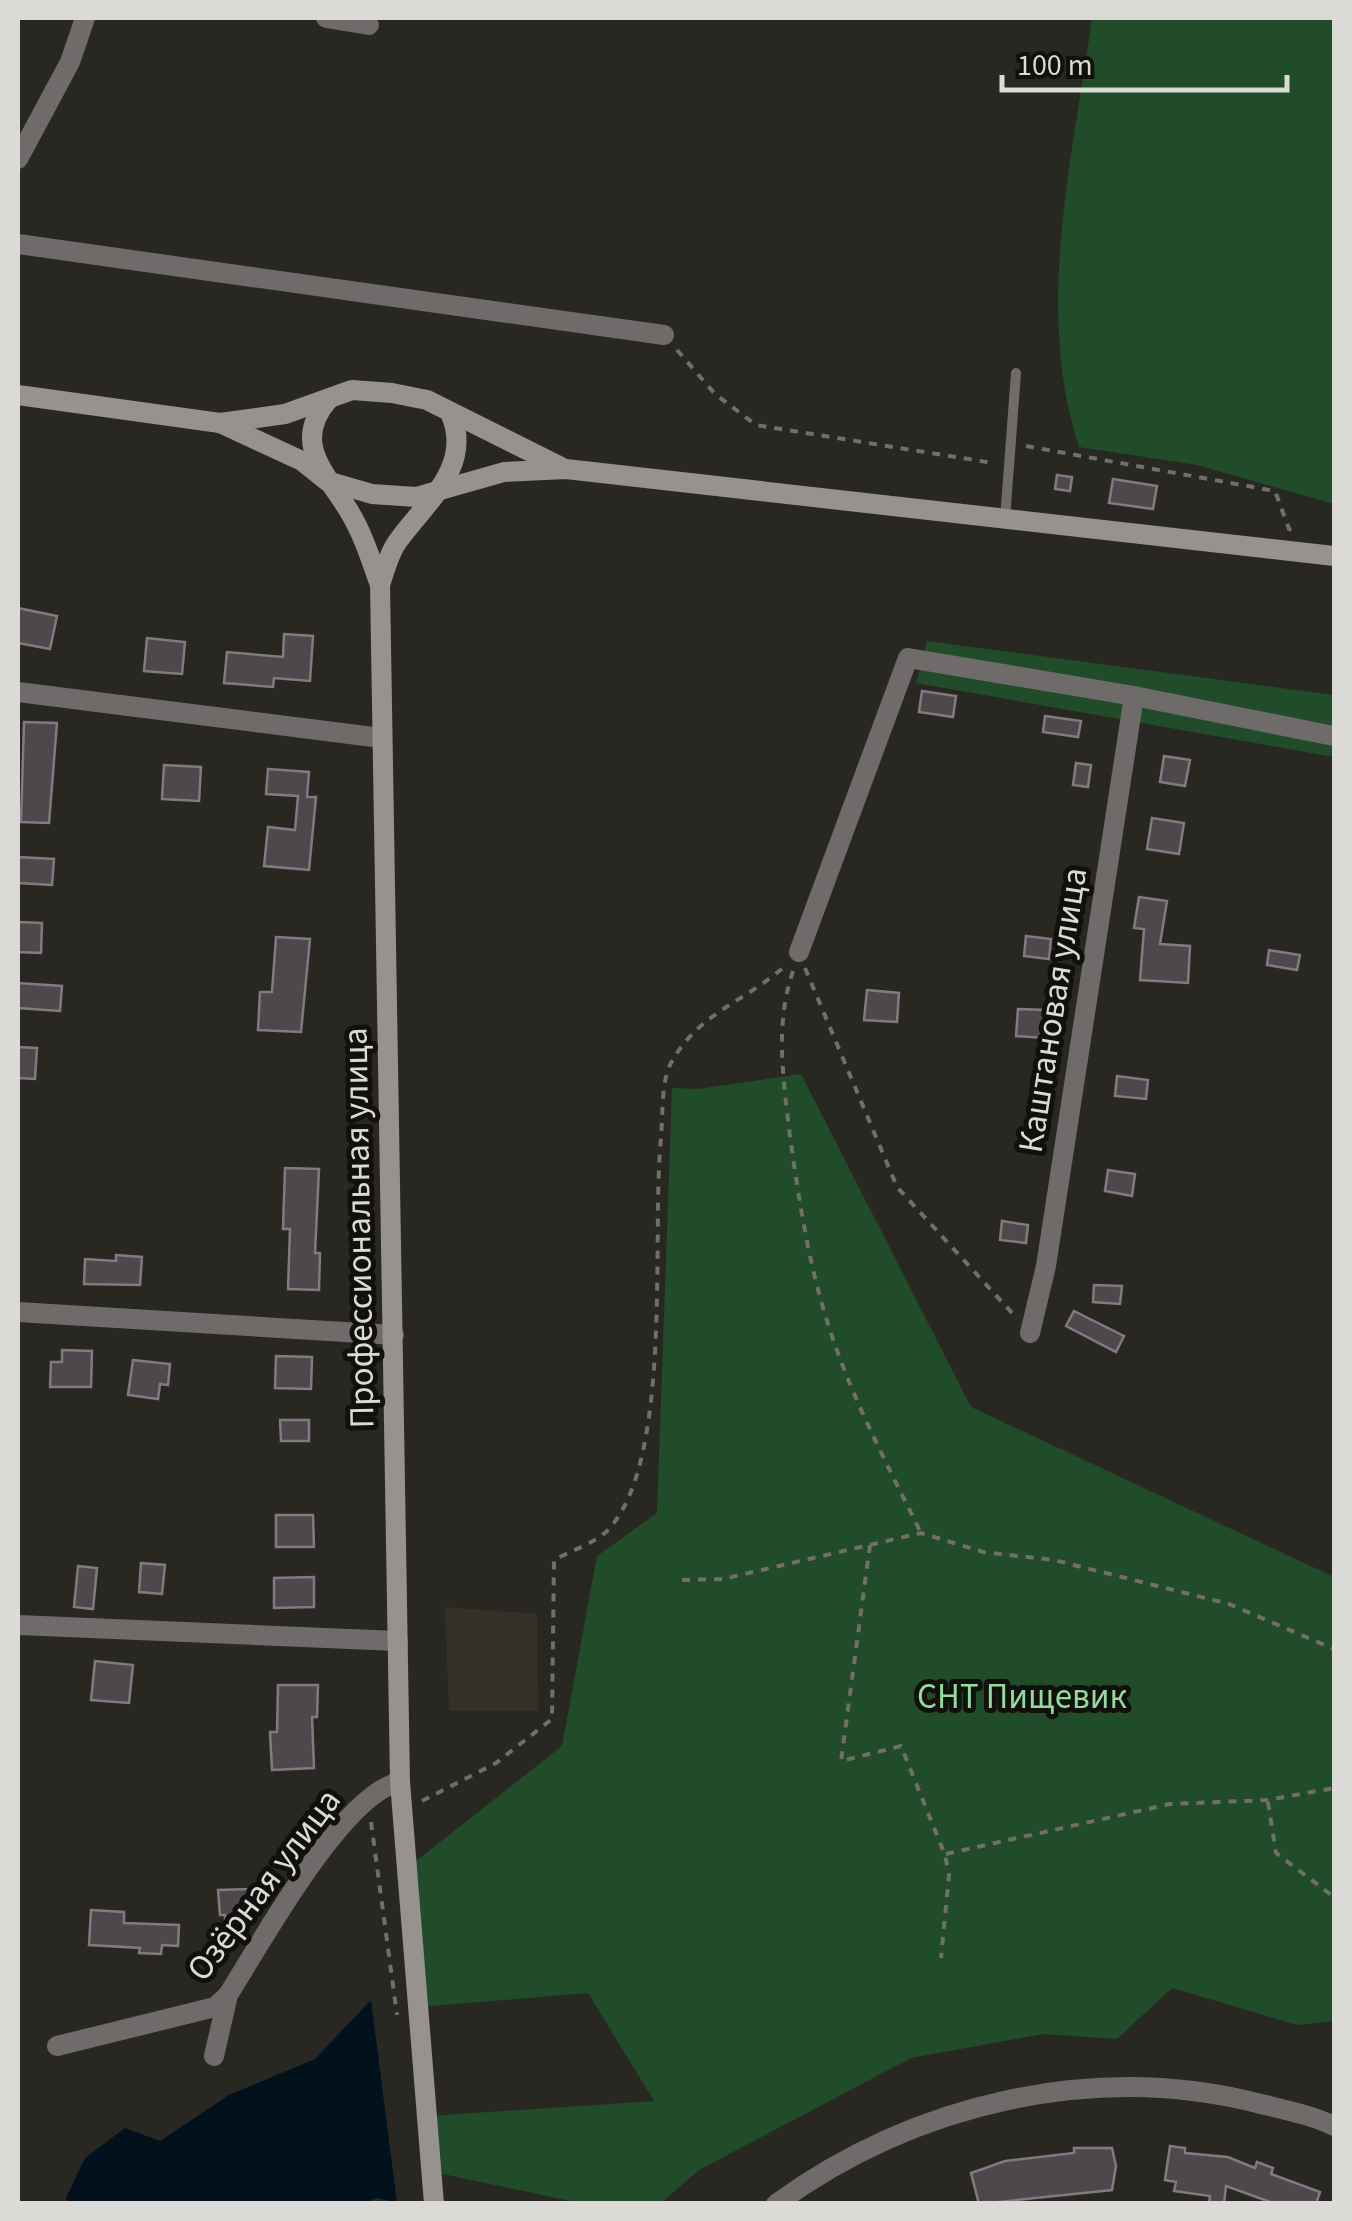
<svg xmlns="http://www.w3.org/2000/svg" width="1352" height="2221" viewBox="0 0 1352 2221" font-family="'Source Sans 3',sans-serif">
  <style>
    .built { fill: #353127 }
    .green { fill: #214c29 }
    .water { fill: #02121d }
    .building { fill: #4d484c; stroke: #817b81; stroke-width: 2.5 }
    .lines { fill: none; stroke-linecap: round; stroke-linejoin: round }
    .path { stroke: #716f6a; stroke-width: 4; stroke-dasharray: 8 8; stroke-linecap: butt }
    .lane { stroke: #6e6b6a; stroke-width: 10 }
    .street { stroke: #6e6b6a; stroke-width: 20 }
    .secondary { stroke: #979190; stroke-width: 20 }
    .labels { text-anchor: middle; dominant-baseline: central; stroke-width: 10; stroke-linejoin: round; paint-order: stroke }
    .street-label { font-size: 35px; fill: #dbdad6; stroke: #11100d }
    .park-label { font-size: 35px; fill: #92da9d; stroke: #11100d }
  </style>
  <rect width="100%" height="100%" fill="#292721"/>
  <path class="built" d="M 445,1607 L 537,1614 L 538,1711 L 449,1711 Z"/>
  <g class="green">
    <path d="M 1092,18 L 1334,18 L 1334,504 L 1197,465 L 1079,447 C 1034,309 1073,157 1092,18 Z"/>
    <path d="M 927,641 L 1334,695 L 1334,757 L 916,683 Z"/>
    <path d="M 801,1074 L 971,1407 L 1334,1577 L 1334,2021 L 1297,2025 L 1172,1988 L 1117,2039 L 1043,2034 L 911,2058 L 699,2170 L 661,2203 L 580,2203 L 434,2172 L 429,2116 L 654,2101 L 588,1993 L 420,2007 L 407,1868 L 562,1746 L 597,1556 L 657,1513 L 672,1088 L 698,1089 Z"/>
  </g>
  <path class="water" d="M 371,2000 L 397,2203 L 377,2198 L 362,2204 L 68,2203 L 66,2198 L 85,2158 L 125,2128 L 160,2141 L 229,2095 L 315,2059 Z"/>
  <g class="building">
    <path d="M 1057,475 L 1072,477 L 1070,491 L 1055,489 Z"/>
    <path d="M 1113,479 L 1157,486 L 1153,509 L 1109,503 Z"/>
    <path d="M 18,608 L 57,616 L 50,649 L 18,643 Z"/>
    <path d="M 284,634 L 313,636 L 310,681 L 274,678 L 273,687 L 224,683 L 227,652 L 283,657 Z"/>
    <path d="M 147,638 L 185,642 L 182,674 L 144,671 Z"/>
    <path d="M 922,691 L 956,696 L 953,717 L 919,712 Z"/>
    <path d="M 1045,716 L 1081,721 L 1078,737 L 1043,732 Z"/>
    <path d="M 24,722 L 57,723 L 49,823 L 21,822 Z"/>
    <path d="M 1164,756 L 1190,760 L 1185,786 L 1160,782 Z"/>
    <path d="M 1076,763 L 1091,765 L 1088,787 L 1073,785 Z"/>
    <path d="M 164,765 L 201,767 L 199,801 L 162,799 Z"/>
    <path d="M 268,769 L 309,772 L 307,797 L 316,797 L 309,870 L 264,866 L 268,827 L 295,830 L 298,796 L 266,794 Z"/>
    <path d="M 1152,818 L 1184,823 L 1179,854 L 1147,849 Z"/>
    <path d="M 18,857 L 54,859 L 52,885 L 18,883 Z"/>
    <path d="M 1139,897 L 1167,901 L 1160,944 L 1190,946 L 1188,983 L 1140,980 L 1144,929 L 1134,928 Z"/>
    <path d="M 18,922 L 42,923 L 41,953 L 18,952 Z"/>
    <path d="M 1026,936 L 1051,939 L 1049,959 L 1024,956 Z"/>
    <path d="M 276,937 L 310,939 L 301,1032 L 258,1030 L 260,992 L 272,992 Z"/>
    <path d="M 1269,950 L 1300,955 L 1297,970 L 1267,965 Z"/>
    <path d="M 18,983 L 62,986 L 60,1011 L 18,1008 Z"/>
    <path d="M 867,990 L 899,993 L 897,1022 L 864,1020 Z"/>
    <path d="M 1018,1009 L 1047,1010 L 1045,1038 L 1016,1036 Z"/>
    <path d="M 18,1047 L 37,1048 L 35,1079 L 18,1078 Z"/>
    <path d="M 1117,1076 L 1148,1080 L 1146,1099 L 1115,1096 Z"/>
    <path d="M 285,1168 L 319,1169 L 315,1253 L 320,1253 L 319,1290 L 288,1289 L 290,1229 L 283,1229 Z"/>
    <path d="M 1108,1170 L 1135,1174 L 1132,1196 L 1105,1191 Z"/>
    <path d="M 1002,1221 L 1028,1225 L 1026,1243 L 1000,1240 Z"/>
    <path d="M 116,1255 L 142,1257 L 140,1285 L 84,1284 L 85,1259 L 116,1261 Z"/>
    <path d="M 1094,1285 L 1122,1286 L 1120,1304 L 1093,1302 Z"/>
    <path d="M 1074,1311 L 1124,1336 L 1116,1352 L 1066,1326 Z"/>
    <path d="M 62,1350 L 92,1351 L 91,1387 L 50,1387 L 51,1362 L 62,1362 Z"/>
    <path d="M 276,1356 L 312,1357 L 311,1389 L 275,1388 Z"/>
    <path d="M 133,1360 L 170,1364 L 168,1385 L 160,1384 L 158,1399 L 128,1395 Z"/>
    <path d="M 280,1420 L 309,1420 L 309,1441 L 281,1441 Z"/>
    <path d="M 276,1515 L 313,1515 L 314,1547 L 276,1547 Z"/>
    <path d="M 141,1563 L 165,1565 L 162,1594 L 139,1592 Z"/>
    <path d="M 78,1566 L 97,1568 L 93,1609 L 74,1607 Z"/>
    <path d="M 314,1577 L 314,1607 L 274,1608 L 274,1578 Z"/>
    <path d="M 95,1661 L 133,1665 L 129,1703 L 91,1700 Z"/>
    <path d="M 278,1685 L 318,1685 L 317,1717 L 312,1717 L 314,1768 L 272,1770 L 270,1732 L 277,1732 Z"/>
    <path d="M 250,1889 L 251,1914 L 242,1914 L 242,1921 L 225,1922 L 225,1915 L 220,1915 L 218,1890 Z"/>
    <path d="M 91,1910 L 124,1912 L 124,1923 L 179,1925 L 178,1946 L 162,1945 L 161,1954 L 139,1953 L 140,1948 L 89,1945 Z"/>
    <path d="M 1170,2146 L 1185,2148 L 1185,2153 L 1228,2157 L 1255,2168 L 1257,2162 L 1273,2168 L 1271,2174 L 1320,2192 L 1316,2204 L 1276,2204 L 1226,2186 L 1224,2204 L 1209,2204 L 1210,2196 L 1174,2191 L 1176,2182 L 1165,2180 Z"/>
    <path d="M 1074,2148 L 1112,2148 L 1116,2166 L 1112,2190 L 979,2204 L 971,2173 L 1005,2161 L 1074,2153 Z"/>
  </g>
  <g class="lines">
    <g class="path">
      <path d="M 677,350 L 715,394 L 756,425 L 993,463"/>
      <path d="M 1026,446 L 1275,491 L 1289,529 L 1295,531"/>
      <path d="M 805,968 L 897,1187 L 1013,1314"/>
      <path d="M 793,971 C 775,1024 783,1075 789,1129 C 798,1194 808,1262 828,1324 C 851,1397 887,1464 921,1533"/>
      <path d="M 870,1545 L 841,1761 L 901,1746 L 945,1855 L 949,1875 L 941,1958"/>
      <path d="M 682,1580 L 723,1579 L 921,1533 L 983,1552 L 1054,1560 L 1229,1604 L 1334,1649"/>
      <path d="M 422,1801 L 496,1763 L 552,1719 L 554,1560 C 570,1551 595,1543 607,1531 C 674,1462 651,1235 661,1138 C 663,1116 661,1081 671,1063 C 699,1012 745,1002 785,966"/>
      <path d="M 1268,1802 L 1276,1853 L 1334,1897"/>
      <path d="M 371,1822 L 397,2015"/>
      <path d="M 946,1854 L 1170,1804 L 1268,1800 L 1334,1788"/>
    </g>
    <path class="lane" d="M 1005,519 L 1016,373"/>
    <g class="street">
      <path d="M 326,18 L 369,25"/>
      <path d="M 18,159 L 70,62 L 85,18"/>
      <path d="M 18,244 L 664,335"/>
      <path d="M 18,692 L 381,738"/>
      <path d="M 799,952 L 908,658 L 1134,696 L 1334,736"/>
      <path d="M 18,1312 L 394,1335"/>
      <path d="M 1030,1333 L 1046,1266 L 1134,696"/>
      <path d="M 18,1625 L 398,1641"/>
      <path d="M 57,2046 L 215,2007 L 228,1995 C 261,1943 343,1793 400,1782"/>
      <path d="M 214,2056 L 228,1995"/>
      <path d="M 776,2204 C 915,2103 1095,2061 1261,2104 C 1286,2110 1311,2115 1334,2126"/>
    </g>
    <g class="secondary">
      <path d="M 18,395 L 220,423 L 285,414 L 352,390 L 392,393 L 427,400 L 561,467"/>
      <path d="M 329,399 C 291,442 325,472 349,511 C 363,534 371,560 380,585 L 400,1782 L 434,2204"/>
      <path d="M 220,423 L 302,461 L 327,481 L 372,494 L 416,497 L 504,472 L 566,469 L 1334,556"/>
      <path d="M 380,585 C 385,570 389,553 398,541 C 425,503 473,467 451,415"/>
    </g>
  </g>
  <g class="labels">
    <g class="street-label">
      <text transform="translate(1053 1010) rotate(-81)">Каштановая улица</text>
      <text transform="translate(359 1228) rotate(-91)">Профессиональная улица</text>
      <text transform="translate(264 1885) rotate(-53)">Озёрная улица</text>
    </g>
    <g class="park-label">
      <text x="1022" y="1697">СНТ Пищевик</text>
    </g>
  </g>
  <rect width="1352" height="2221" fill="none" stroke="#dbdad6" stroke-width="40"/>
  <path d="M1002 75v15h285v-15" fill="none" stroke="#dbdad6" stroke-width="5"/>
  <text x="1017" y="75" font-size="30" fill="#dbdad6" stroke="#11100d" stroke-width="8" paint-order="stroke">100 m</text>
</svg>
